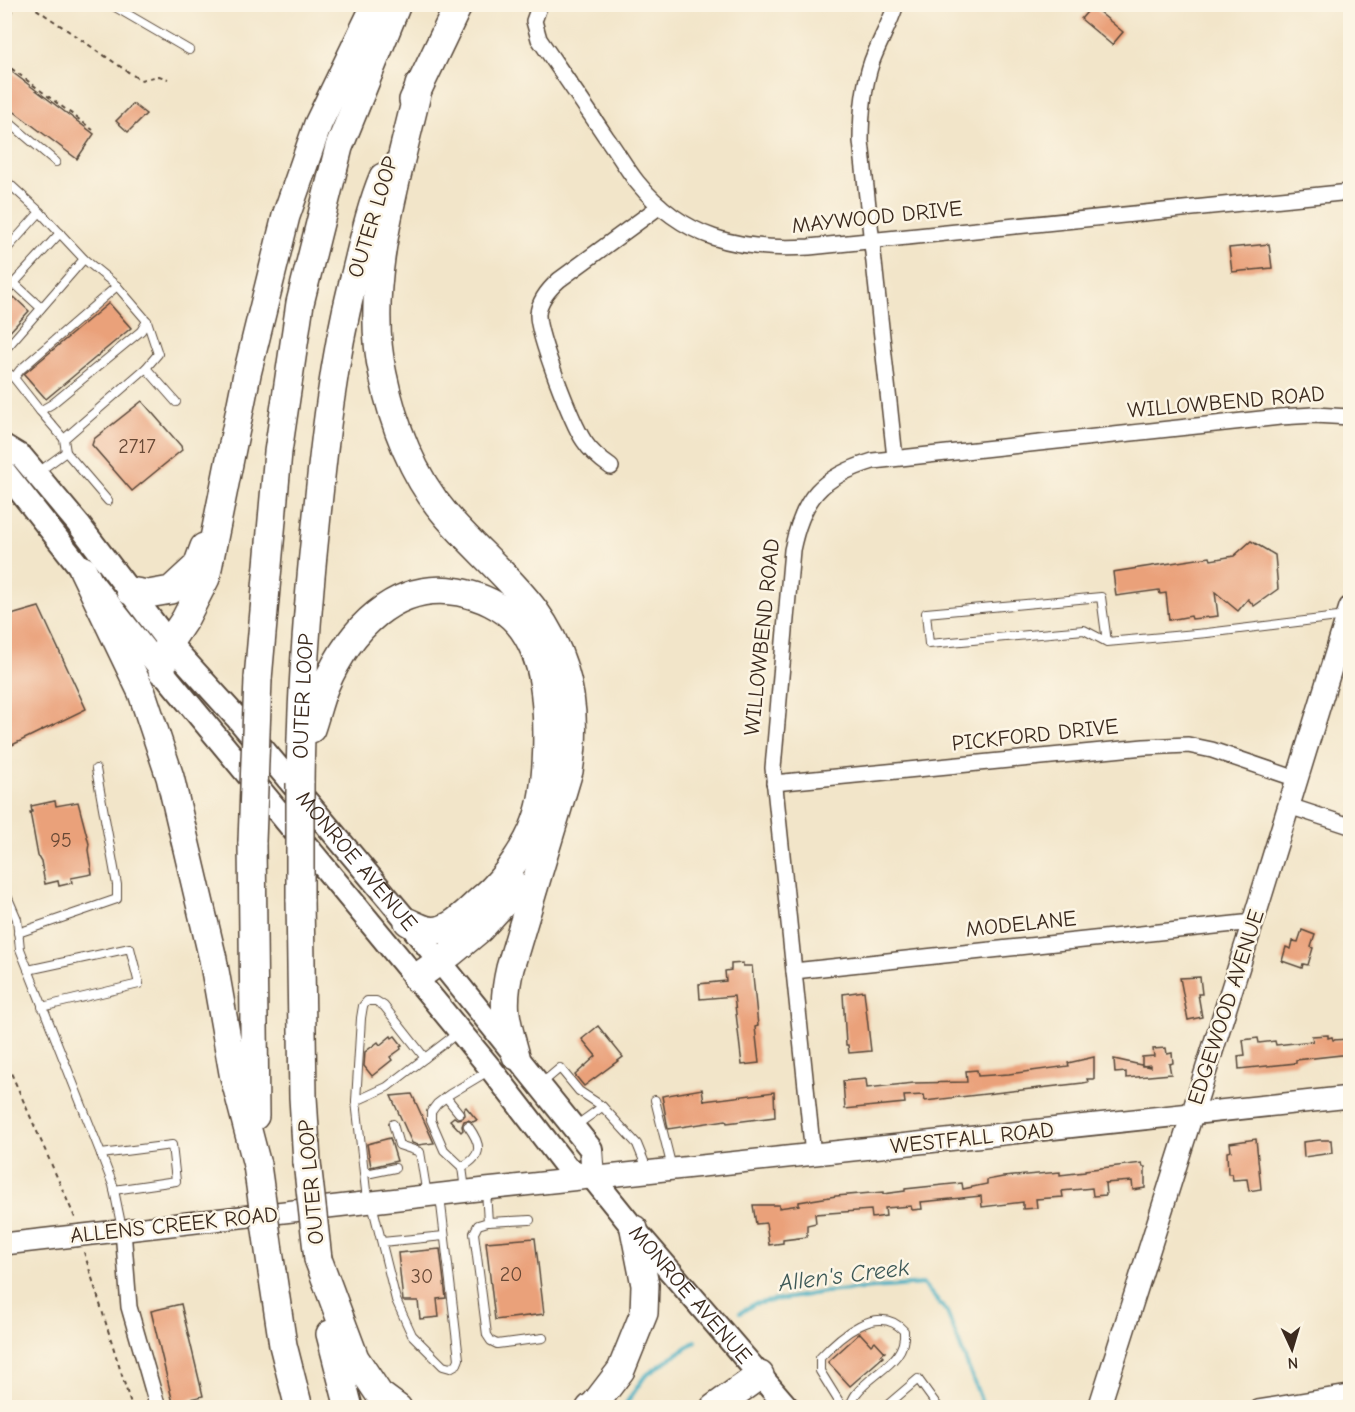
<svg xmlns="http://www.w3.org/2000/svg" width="1355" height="1412" viewBox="0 0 1355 1412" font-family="'Comic Neue',sans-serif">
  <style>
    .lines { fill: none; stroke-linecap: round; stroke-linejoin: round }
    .stream { stroke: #44afc2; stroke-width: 4 }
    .building { fill: #eaa17a }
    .lane-casing { stroke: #564638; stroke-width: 10 }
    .street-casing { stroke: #564638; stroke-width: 18 }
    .secondary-casing { stroke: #564638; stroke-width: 24 }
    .primary-casing { stroke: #564638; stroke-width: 26 }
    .highway-casing { stroke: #564638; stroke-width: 30 }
    .path { stroke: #564638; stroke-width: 2; stroke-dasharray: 4.5 4.5; stroke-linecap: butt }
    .lane { stroke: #fff; stroke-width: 8 }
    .street { stroke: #fff; stroke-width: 15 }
    .secondary { stroke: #fff; stroke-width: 21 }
    .primary { stroke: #fff; stroke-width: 22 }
    .highway { stroke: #fff; stroke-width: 27 }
    .highway-bridge-casing { stroke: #564638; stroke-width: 30; stroke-linecap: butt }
    .highway-bridge { stroke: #fff; stroke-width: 27 }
    .labels { text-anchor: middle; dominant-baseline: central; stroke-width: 5; stroke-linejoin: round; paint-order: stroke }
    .number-label { font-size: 20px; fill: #674835 }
    .street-label { font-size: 22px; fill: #3b2a1e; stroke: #fcf5e5 }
    .water-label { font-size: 24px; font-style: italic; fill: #3e5957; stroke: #fcf5e5 }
  </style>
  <rect width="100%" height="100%" fill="#fcf5e5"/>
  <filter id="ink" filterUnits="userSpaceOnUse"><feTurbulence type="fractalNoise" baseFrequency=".0167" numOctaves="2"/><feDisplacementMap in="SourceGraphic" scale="12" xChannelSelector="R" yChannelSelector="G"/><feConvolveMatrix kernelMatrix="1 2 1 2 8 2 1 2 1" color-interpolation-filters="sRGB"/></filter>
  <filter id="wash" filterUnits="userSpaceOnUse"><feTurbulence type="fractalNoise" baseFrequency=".008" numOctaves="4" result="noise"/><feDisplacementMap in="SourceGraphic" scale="24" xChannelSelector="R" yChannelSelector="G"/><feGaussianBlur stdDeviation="1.35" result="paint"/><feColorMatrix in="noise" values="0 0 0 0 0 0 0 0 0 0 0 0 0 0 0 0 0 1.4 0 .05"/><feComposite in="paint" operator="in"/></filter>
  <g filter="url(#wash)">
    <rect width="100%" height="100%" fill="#f2e5c9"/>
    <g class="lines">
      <g class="stream">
        <path d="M 740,1313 L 754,1304 L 825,1292 L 923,1284 L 947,1312 L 984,1408"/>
        <path d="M 623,1408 L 645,1376 L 696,1341"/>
      </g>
    </g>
    <g id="blocks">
      <g class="building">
        <path d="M 1092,6 L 1123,32 L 1112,45 L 1081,19 Z"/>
        <path d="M 4,66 L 94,134 L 77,159 L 4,104 Z"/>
        <path d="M 133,104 L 146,114 L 128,132 L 116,121 Z"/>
        <path d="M 1269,244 L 1272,268 L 1232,272 L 1229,248 Z"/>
        <path d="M 14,297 L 29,311 L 4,338 L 4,307 Z"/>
        <path d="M 109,303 L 131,328 L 46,399 L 24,374 Z"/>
        <path d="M 142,401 L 181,446 L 182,450 L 132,491 L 92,445 L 94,439 Z"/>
        <path d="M 1251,541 L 1275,555 L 1278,589 L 1254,606 L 1248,599 L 1238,611 L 1215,592 L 1218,616 L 1192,619 L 1191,616 L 1169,620 L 1166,593 L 1160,594 L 1159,590 L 1116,596 L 1113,572 L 1210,557 L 1211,560 L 1234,556 Z"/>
        <path d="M 39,607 L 86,709 L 4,749 L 4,617 Z"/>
        <path d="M 55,801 L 56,806 L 78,802 L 89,844 L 88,850 L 92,874 L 71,878 L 72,883 L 59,886 L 58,881 L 45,884 L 41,861 L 38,856 L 30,812 L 32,812 L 31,806 Z"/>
        <path d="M 1302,930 L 1315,935 L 1311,947 L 1313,948 L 1308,965 L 1303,964 L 1302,968 L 1282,961 L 1286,947 L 1291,949 L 1293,941 L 1298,942 Z"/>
        <path d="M 743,963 L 743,966 L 752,966 L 758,1026 L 755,1027 L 759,1063 L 742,1065 L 734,996 L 700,999 L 699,984 L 726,981 L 725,971 L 731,970 L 731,964 Z"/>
        <path d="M 1200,977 L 1202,994 L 1198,994 L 1202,1017 L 1188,1020 L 1180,978 Z"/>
        <path d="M 864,991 L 871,1051 L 849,1053 L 848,1045 L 846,1045 L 843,994 Z"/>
        <path d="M 598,1026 L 623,1057 L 584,1086 L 575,1075 L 596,1056 L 582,1039 Z"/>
        <path d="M 1328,1035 L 1328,1038 L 1332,1037 L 1333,1040 L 1350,1039 L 1350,1054 L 1296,1060 L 1296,1063 L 1239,1069 L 1238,1056 L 1245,1055 L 1243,1040 L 1258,1038 L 1259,1043 L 1275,1041 L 1276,1045 L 1313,1041 L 1312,1036 Z"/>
        <path d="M 391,1036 L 392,1038 L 395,1036 L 402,1045 L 400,1046 L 401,1049 L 390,1057 L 392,1060 L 372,1076 L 364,1066 L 365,1052 L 378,1042 L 380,1045 Z"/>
        <path d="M 1166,1048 L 1167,1054 L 1172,1053 L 1173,1063 L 1169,1064 L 1171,1074 L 1126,1078 L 1126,1072 L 1115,1073 L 1114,1059 L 1150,1067 L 1150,1065 L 1142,1066 L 1142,1057 L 1154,1056 L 1153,1049 Z"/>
        <path d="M 1094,1057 L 1094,1079 L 1087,1079 L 1088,1082 L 1083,1083 L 925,1101 L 924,1095 L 904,1096 L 905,1103 L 845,1109 L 843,1081 L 866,1079 L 867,1088 L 914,1083 L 967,1082 L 966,1071 L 977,1070 L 978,1076 L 1009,1074 L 1069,1066 L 1068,1063 Z"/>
        <path d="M 702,1089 L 704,1101 L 774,1092 L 775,1117 L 727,1123 L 726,1120 L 668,1129 L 662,1096 Z"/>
        <path d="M 412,1094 L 434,1143 L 418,1145 L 412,1143 L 391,1096 Z"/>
        <path d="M 466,1107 L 477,1120 L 473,1122 L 468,1120 L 464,1121 L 462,1126 L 463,1130 L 461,1132 L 450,1120 L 454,1117 L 457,1119 L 462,1118 L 465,1115 L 464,1109 Z"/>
        <path d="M 390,1138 L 397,1161 L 371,1167 L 367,1144 Z"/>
        <path d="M 1256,1139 L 1261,1189 L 1249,1191 L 1247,1179 L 1233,1180 L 1232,1174 L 1228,1174 L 1227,1152 L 1231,1151 L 1230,1143 Z"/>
        <path d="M 1320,1140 L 1331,1140 L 1332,1153 L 1304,1157 L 1303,1142 Z"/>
        <path d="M 1142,1163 L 1143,1167 L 1145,1167 L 1145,1188 L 1133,1190 L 1132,1181 L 1105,1183 L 1106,1195 L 1093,1196 L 1092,1188 L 1062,1191 L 1063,1197 L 1036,1199 L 1037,1208 L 1023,1209 L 1023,1202 L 982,1207 L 981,1196 L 921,1202 L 922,1209 L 912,1210 L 911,1206 L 885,1208 L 886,1216 L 872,1218 L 871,1210 L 815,1214 L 816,1223 L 807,1225 L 807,1237 L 783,1240 L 783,1243 L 769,1245 L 766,1223 L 756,1224 L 753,1205 L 779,1205 L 779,1208 L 799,1205 L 799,1202 L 836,1196 L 883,1192 L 883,1194 L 905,1191 L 905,1189 L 962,1183 L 963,1189 L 987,1184 L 987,1180 L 1003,1177 L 1060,1172 L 1060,1175 L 1085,1172 L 1085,1170 Z"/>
        <path d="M 535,1238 L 544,1314 L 495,1320 L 486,1242 Z"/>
        <path d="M 440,1249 L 446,1298 L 437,1299 L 439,1317 L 420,1319 L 418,1301 L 403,1301 L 398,1253 Z"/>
        <path d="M 181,1304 L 203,1396 L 173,1403 L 151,1311 Z"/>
        <path d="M 860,1333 L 871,1345 L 875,1341 L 885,1352 L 881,1355 L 883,1357 L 850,1386 L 828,1362 Z"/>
      </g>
    </g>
  </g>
  <g filter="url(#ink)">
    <use href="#blocks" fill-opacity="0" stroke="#564638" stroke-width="1.5"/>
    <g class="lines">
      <g class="lane-casing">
        <g id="lane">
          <path d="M 110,4 L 189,50"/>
          <path d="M 4,118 L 56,162"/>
          <path d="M 4,179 L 40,212 L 4,252"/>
          <path d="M 40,212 L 84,259 L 117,286 L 147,321 L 158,354 L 146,368"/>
          <path d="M 14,283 L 41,308"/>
          <path d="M 117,286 L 20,370 L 14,378 L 40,411 L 52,404 L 141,331 L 147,321"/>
          <path d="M 4,294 L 60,233"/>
          <path d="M 4,351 L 84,259"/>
          <path d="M 4,369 L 14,378"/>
          <path d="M 40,411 L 64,439"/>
          <path d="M 66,452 L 64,439 L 146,368 L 176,402"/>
          <path d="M 37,473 L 66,452 L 108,501"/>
          <path d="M 1107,642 L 1101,597 L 926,613 L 929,644 L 1084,630 L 1107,642 L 1207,633 L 1346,616"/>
          <path d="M 4,889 L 17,919 L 20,949 L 101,1154 L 113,1185 L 122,1229"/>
          <path d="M 18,933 L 117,899 L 117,885 L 96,769"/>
          <path d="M 28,970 L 130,948 L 139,984 L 42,1007"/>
          <path d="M 541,1084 L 560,1068 L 579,1091 L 602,1106 L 637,1144 L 648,1171"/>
          <path d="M 446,1097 L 459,1113"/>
          <path d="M 655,1100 L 672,1168"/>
          <path d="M 356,1101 L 361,1018 L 363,1006 L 367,1001 L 376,1001 L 384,1006 L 425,1058"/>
          <path d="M 393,1124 L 399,1145 L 420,1152 L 427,1195"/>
          <path d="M 574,1127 L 602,1107"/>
          <path d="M 101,1154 L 172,1145 L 176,1181 L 114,1190"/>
          <path d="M 462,1167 C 484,1155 481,1144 468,1126"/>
          <path d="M 364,1171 L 371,1173 L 395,1168"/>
          <path d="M 465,1190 L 462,1167 L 444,1150 L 431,1120 L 431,1112 L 437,1104 L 450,1094 L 490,1070"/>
          <path d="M 486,1191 L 488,1222 L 478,1225 L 474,1233 L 487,1335 L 491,1341 L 497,1344 L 543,1338"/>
          <path d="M 367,1200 L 356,1101 L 387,1087 L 459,1032"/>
          <path d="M 372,1204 L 396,1300 L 412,1335 L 443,1366 L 450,1368 L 457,1364 L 459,1359 L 440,1196"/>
          <path d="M 488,1222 L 530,1220"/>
          <path d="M 382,1242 L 444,1236"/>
          <path d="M 843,1408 L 820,1371 L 820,1358 C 839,1337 878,1302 904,1331 C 907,1362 872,1372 856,1394 C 853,1398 851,1403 849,1408"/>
          <path d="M 884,1408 L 918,1379 L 939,1408"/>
        </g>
      </g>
      <g class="street-casing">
        <g id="street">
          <path d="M 540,4 L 534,21 L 539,39 C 561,71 584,104 606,137 C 617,152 626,168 637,182 C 683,239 739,251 809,247 L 1350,192"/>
          <path d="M 895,458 L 861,141 C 861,113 863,87 872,61 C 879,42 890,24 896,4"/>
          <path d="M 611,467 C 601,460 591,452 584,441 C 572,423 537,334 538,314 C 539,300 549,289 559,280 L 660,206"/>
          <path d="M 774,783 L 1144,747 L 1188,745 L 1212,750 L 1297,779"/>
          <path d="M 1289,806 L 1350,826"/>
          <path d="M 794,971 L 1253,922"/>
          <path d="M 813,1155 L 773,768 L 792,550 C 803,497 821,477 873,461 L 1280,417 L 1314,415 L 1350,417"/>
          <path d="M 123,1230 L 129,1307 L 158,1408"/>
          <path d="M 1258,1408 L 1350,1393"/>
        </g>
      </g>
      <g class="secondary-casing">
        <g id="secondary">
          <path d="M 4,1244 L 486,1189 L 1350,1097"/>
          <path d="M 1099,1408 L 1253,922 L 1350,607"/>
        </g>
      </g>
      <g class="primary-casing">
        <g id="primary">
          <path id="s1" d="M 4,446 L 22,457 L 79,525 L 169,643 L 236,717 L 408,922 L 591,1149 L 593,1178"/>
          <path id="s2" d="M 4,471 L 162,671 L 491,1069 L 568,1169 L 593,1178 L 634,1229 L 788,1408"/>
        </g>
      </g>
      <g class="highway-casing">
        <g id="highway">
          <path d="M 419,85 C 399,174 362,284 383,375 C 393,424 413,477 446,515 C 474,548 509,576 535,611 C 570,659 578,715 569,771 L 510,968 C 501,1007 506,1019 516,1056"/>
          <path d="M 413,100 L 459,4"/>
          <path d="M 83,570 L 142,693 L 170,777 L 213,959 L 233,1073 L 257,1165"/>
          <path d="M 130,591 L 148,594 L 171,590 L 197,566 L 204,547"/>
          <path d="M 162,671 L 163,655 L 169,643 L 185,619 L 206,578 L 247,374 L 286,216 L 318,124 L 376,4"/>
          <path d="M 258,679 L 278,452 L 300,303 L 339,147 L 397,4"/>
          <path d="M 311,729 C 316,715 319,700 325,686 C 349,631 394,580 459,592 C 480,596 503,606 518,623 C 531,638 540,661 543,681 C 549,718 549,786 536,821 C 528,845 504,880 485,896 C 470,908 450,934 429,930 C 422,929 415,925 408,922"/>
          <path id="s3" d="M 300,783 C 301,697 307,611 316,525 C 324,443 333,362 353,282 C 362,247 369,211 383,177"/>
          <path d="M 252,842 L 255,1116"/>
          <path d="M 300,899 L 303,1097 L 307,1162"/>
          <path d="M 416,978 L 451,953 L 480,929 L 518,887"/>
          <path d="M 318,1259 L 355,1358 L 379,1394 L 398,1408"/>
          <path d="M 272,1272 L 283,1345 L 299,1408"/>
          <path d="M 330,1334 L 349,1408"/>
          <path d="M 590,1408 L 595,1404 L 621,1370 L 644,1313 L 645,1285 L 634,1229"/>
          <path d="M 714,1408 L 760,1375"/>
        </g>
      </g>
      <g class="path">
        <path d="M 29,4 L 140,80 L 159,76 L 168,79"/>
        <path d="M 4,21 L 18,4"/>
        <path d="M 4,63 L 93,130"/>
        <path d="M 4,1057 L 76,1220"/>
        <path d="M 84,1252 L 132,1408"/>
      </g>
      <use href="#lane" class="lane"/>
      <use href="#street" class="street"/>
      <use href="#secondary" class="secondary"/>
      <use href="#primary" class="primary"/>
      <use href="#highway" class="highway"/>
      <g class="highway-bridge-casing">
        <g id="highway-bridge">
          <path d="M 252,842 L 258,679"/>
          <path d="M 300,899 L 300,783"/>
          <path d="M 307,1162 L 318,1259"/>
          <path d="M 257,1165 L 272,1272"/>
        </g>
      </g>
      <use href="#highway-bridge" class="highway-bridge"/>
    </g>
  </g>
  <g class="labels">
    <g class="number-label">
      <text x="137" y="446">2717</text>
      <text x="61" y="840">95</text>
      <text x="511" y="1274">20</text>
      <text x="422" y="1276">30</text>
    </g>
    <g class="street-label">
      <text transform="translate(373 217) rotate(-73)">OUTER LOOP</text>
      <text transform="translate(877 217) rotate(-6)">MAYWOOD DRIVE</text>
      <text transform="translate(1226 402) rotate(-5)">WILLOWBEND ROAD</text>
      <text transform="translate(762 637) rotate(-84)">WILLOWBEND ROAD</text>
      <text stroke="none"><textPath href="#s3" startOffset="87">OUTER LOOP</textPath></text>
      <text transform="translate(1035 735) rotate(-6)">PICKFORD DRIVE</text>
      <text stroke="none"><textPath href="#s1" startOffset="546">MONROE AVENUE</textPath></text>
      <text transform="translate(1021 924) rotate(-6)">MODELANE</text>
      <text transform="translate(1226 1007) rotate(-72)">EDGEWOOD AVENUE</text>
      <text transform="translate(972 1138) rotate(-6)">WESTFALL ROAD</text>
      <text transform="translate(311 1182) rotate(-95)">OUTER LOOP</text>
      <text transform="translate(174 1225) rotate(-6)">ALLENS CREEK ROAD</text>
      <text stroke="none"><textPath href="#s2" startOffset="1076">MONROE AVENUE</textPath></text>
    </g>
    <g class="water-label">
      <text transform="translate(844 1275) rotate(-7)">Allen's Creek</text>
    </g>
  </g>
  <rect width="1355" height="1412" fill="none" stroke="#fcf5e5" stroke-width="24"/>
  <g transform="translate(1292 1349) rotate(176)" stroke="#fcf5e5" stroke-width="4.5" paint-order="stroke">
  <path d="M0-4.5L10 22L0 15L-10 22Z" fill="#3b2a1e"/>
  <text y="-9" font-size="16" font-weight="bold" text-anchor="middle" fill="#3b2a1e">N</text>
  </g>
</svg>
